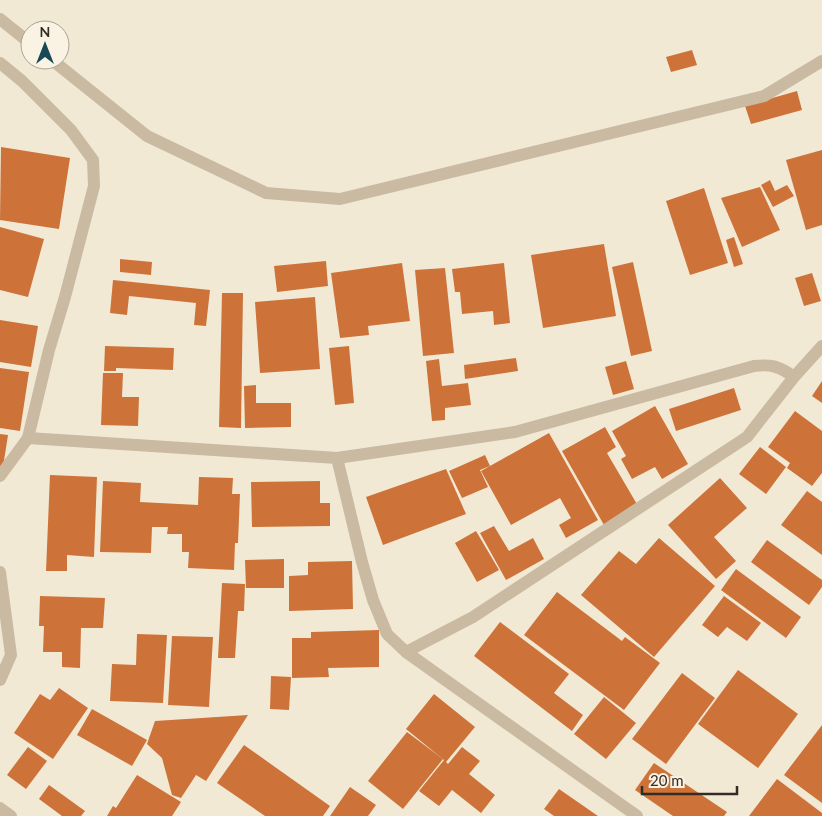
<svg xmlns="http://www.w3.org/2000/svg" width="822" height="816" viewBox="0 0 822 816" font-family="Lato,sans-serif">
  <style>
    .building { fill: #cd7339 }
    .lines { fill: none; stroke-linecap: round; stroke-linejoin: round }
    .minor { stroke: #cabaa1; stroke-width: 12 }
  </style>
  <rect width="100%" height="100%" fill="#f2e9d5"/>
  <g class="building">
    <path d="M 692,50 L 697,65 L 671,72 L 666,57 Z"/>
    <path d="M 797,91 L 802,110 L 751,124 L 745,106 Z"/>
    <path d="M 1,147 L 70,158 L 59,229 L 0,220 Z"/>
    <path d="M 822,150 L 822,225 L 806,230 L 786,160 Z"/>
    <path d="M 770,180 L 775,191 L 787,185 L 794,196 L 773,207 L 761,185 Z"/>
    <path d="M 760,187 L 780,230 L 742,247 L 721,198 Z"/>
    <path d="M 704,188 L 728,263 L 690,275 L 666,201 Z"/>
    <path d="M 0,227 L 44,239 L 28,297 L 0,290 Z"/>
    <path d="M 734,237 L 743,264 L 734,267 L 726,240 Z"/>
    <path d="M 604,244 L 616,316 L 543,328 L 531,255 Z"/>
    <path d="M 120,259 L 152,262 L 151,275 L 120,272 Z"/>
    <path d="M 326,261 L 328,286 L 277,292 L 274,266 Z"/>
    <path d="M 633,262 L 652,351 L 631,356 L 612,267 Z"/>
    <path d="M 402,263 L 410,321 L 368,326 L 369,335 L 340,338 L 331,273 Z"/>
    <path d="M 504,263 L 510,323 L 494,325 L 493,311 L 462,314 L 460,292 L 455,292 L 452,269 Z"/>
    <path d="M 445,268 L 454,353 L 423,356 L 415,270 Z"/>
    <path d="M 812,273 L 821,301 L 804,306 L 795,278 Z"/>
    <path d="M 113,280 L 210,290 L 206,326 L 194,325 L 196,303 L 129,296 L 127,315 L 110,313 Z"/>
    <path d="M 222,293 L 243,293 L 241,428 L 219,427 Z"/>
    <path d="M 315,297 L 320,369 L 260,373 L 255,302 Z"/>
    <path d="M 0,320 L 38,326 L 31,367 L 0,362 Z"/>
    <path d="M 105,346 L 174,348 L 173,370 L 116,368 L 116,371 L 104,371 Z"/>
    <path d="M 349,346 L 354,403 L 335,405 L 329,348 Z"/>
    <path d="M 516,358 L 518,371 L 465,379 L 464,365 Z"/>
    <path d="M 439,359 L 442,386 L 468,383 L 471,405 L 445,408 L 445,420 L 432,421 L 426,361 Z"/>
    <path d="M 626,361 L 634,389 L 613,395 L 605,367 Z"/>
    <path d="M 0,368 L 29,372 L 20,431 L 0,428 Z"/>
    <path d="M 103,373 L 123,373 L 122,397 L 139,397 L 138,426 L 101,425 Z"/>
    <path d="M 822,381 L 822,403 L 812,396 Z"/>
    <path d="M 256,385 L 256,403 L 291,403 L 291,427 L 245,428 L 244,386 Z"/>
    <path d="M 734,388 L 741,410 L 676,431 L 669,409 Z"/>
    <path d="M 655,406 L 688,464 L 662,479 L 655,467 L 632,479 L 621,459 L 626,456 L 612,431 Z"/>
    <path d="M 795,411 L 822,431 L 822,473 L 812,486 L 787,468 L 790,463 L 768,447 Z"/>
    <path d="M 605,427 L 616,447 L 607,453 L 638,506 L 604,525 L 562,451 Z"/>
    <path d="M 549,433 L 598,520 L 566,538 L 559,525 L 571,518 L 560,498 L 511,525 L 481,471 Z"/>
    <path d="M 0,434 L 8,435 L 3,467 L 0,466 Z"/>
    <path d="M 760,447 L 786,467 L 766,494 L 739,474 Z"/>
    <path d="M 485,455 L 490,466 L 480,470 L 488,487 L 462,498 L 449,471 Z"/>
    <path d="M 446,469 L 466,514 L 383,545 L 366,497 Z"/>
    <path d="M 50,475 L 97,477 L 94,557 L 67,555 L 67,571 L 46,571 Z"/>
    <path d="M 199,477 L 233,478 L 232,494 L 240,494 L 238,543 L 235,543 L 234,570 L 188,568 L 189,552 L 182,552 L 182,534 L 167,534 L 168,527 L 152,527 L 151,553 L 100,552 L 103,481 L 141,483 L 140,502 L 198,505 Z"/>
    <path d="M 720,478 L 747,508 L 714,537 L 736,561 L 716,579 L 668,525 Z"/>
    <path d="M 320,481 L 320,503 L 330,503 L 330,526 L 252,527 L 251,482 Z"/>
    <path d="M 807,491 L 822,502 L 822,555 L 781,525 Z"/>
    <path d="M 494,526 L 509,551 L 533,538 L 544,559 L 506,580 L 480,533 Z"/>
    <path d="M 476,531 L 499,570 L 477,582 L 455,543 Z"/>
    <path d="M 659,538 L 715,586 L 654,657 L 581,595 L 619,551 L 636,564 Z"/>
    <path d="M 767,540 L 822,580 L 822,587 L 809,605 L 751,562 Z"/>
    <path d="M 284,559 L 284,588 L 246,588 L 245,560 Z"/>
    <path d="M 352,561 L 353,609 L 289,611 L 289,576 L 308,575 L 308,562 Z"/>
    <path d="M 736,569 L 801,617 L 786,638 L 721,590 Z"/>
    <path d="M 222,583 L 245,584 L 244,611 L 238,611 L 235,658 L 218,658 Z"/>
    <path d="M 557,592 L 622,641 L 625,637 L 660,663 L 624,710 L 524,635 Z"/>
    <path d="M 40,596 L 105,598 L 103,628 L 81,628 L 80,668 L 62,667 L 62,652 L 43,652 L 44,626 L 39,626 Z"/>
    <path d="M 724,596 L 761,623 L 747,641 L 727,627 L 718,637 L 702,625 Z"/>
    <path d="M 500,622 L 569,674 L 554,693 L 583,715 L 572,731 L 474,656 Z"/>
    <path d="M 379,630 L 379,667 L 328,668 L 329,677 L 292,678 L 292,638 L 311,638 L 311,632 Z"/>
    <path d="M 137,634 L 167,635 L 163,703 L 110,701 L 112,664 L 136,665 Z"/>
    <path d="M 172,636 L 213,637 L 209,707 L 168,705 Z"/>
    <path d="M 738,670 L 798,714 L 758,768 L 698,724 Z"/>
    <path d="M 682,673 L 715,698 L 666,764 L 632,739 Z"/>
    <path d="M 271,676 L 291,677 L 289,710 L 270,709 Z"/>
    <path d="M 59,688 L 88,708 L 53,759 L 14,733 L 40,694 L 50,700 Z"/>
    <path d="M 434,694 L 475,727 L 446,762 L 448,764 L 462,747 L 480,761 L 469,774 L 495,795 L 481,813 L 452,790 L 439,806 L 419,791 L 444,760 L 406,729 Z"/>
    <path d="M 604,697 L 636,723 L 606,759 L 574,734 Z"/>
    <path d="M 92,709 L 147,740 L 132,766 L 77,735 Z"/>
    <path d="M 248,715 L 206,781 L 196,775 L 181,798 L 172,795 L 162,758 L 147,744 L 155,721 Z"/>
    <path d="M 822,725 L 822,803 L 784,775 Z"/>
    <path d="M 407,732 L 443,759 L 403,809 L 368,781 Z"/>
    <path d="M 244,745 L 330,806 L 323,816 L 265,816 L 217,783 Z"/>
    <path d="M 28,747 L 47,761 L 26,789 L 7,775 Z"/>
    <path d="M 654,763 L 727,812 L 724,816 L 673,816 L 635,790 Z"/>
    <path d="M 137,775 L 181,802 L 172,816 L 107,816 L 113,806 L 116,808 Z"/>
    <path d="M 777,779 L 822,813 L 822,816 L 749,816 Z"/>
    <path d="M 49,785 L 85,811 L 81,816 L 62,816 L 39,799 Z"/>
    <path d="M 350,787 L 376,805 L 368,816 L 330,816 Z"/>
    <path d="M 559,789 L 598,816 L 554,816 L 544,809 Z"/>
  </g>
  <g class="lines">
    <g class="minor">
      <path d="M 0,19 L 30,43"/>
      <path d="M 52,60 L 147,136 L 266,193 L 340,199 L 764,96 L 822,61"/>
      <path d="M 0,63 L 22,81 L 71,130 L 93,160 L 94,186 L 65,297 L 49,350 L 28,438 L 0,476"/>
      <path d="M 28,438 L 337,458 L 515,432 L 754,366 C 771,364 779,366 794,377"/>
      <path d="M 337,458 L 362,562 L 373,600 L 387,634 L 406,652"/>
      <path d="M 0,572 L 11,655 L 0,680"/>
      <path d="M 0,808 L 11,816"/>
      <path d="M 637,816 L 406,652 L 473,617 L 747,437 L 794,377 L 822,346"/>
    </g>
  </g>
  <g transform="translate(45 45)"><circle r="24" fill="#faf2e2" stroke="#aba396"/>
  <path d="M0-4L9 19L0 12L-9 19Z" fill="#184957"/>
  <text y="-8" font-size="14" font-weight="bold" text-anchor="middle" fill="#342c24">N</text>
  </g>
  <path d="M642 786v8h95v-8" fill="none" stroke="#342c24" stroke-width="2.5"/>
  <text x="650" y="786" font-size="15" fill="#342c24" stroke="#faf2e2" stroke-width="4" paint-order="stroke">20 m</text>
</svg>
